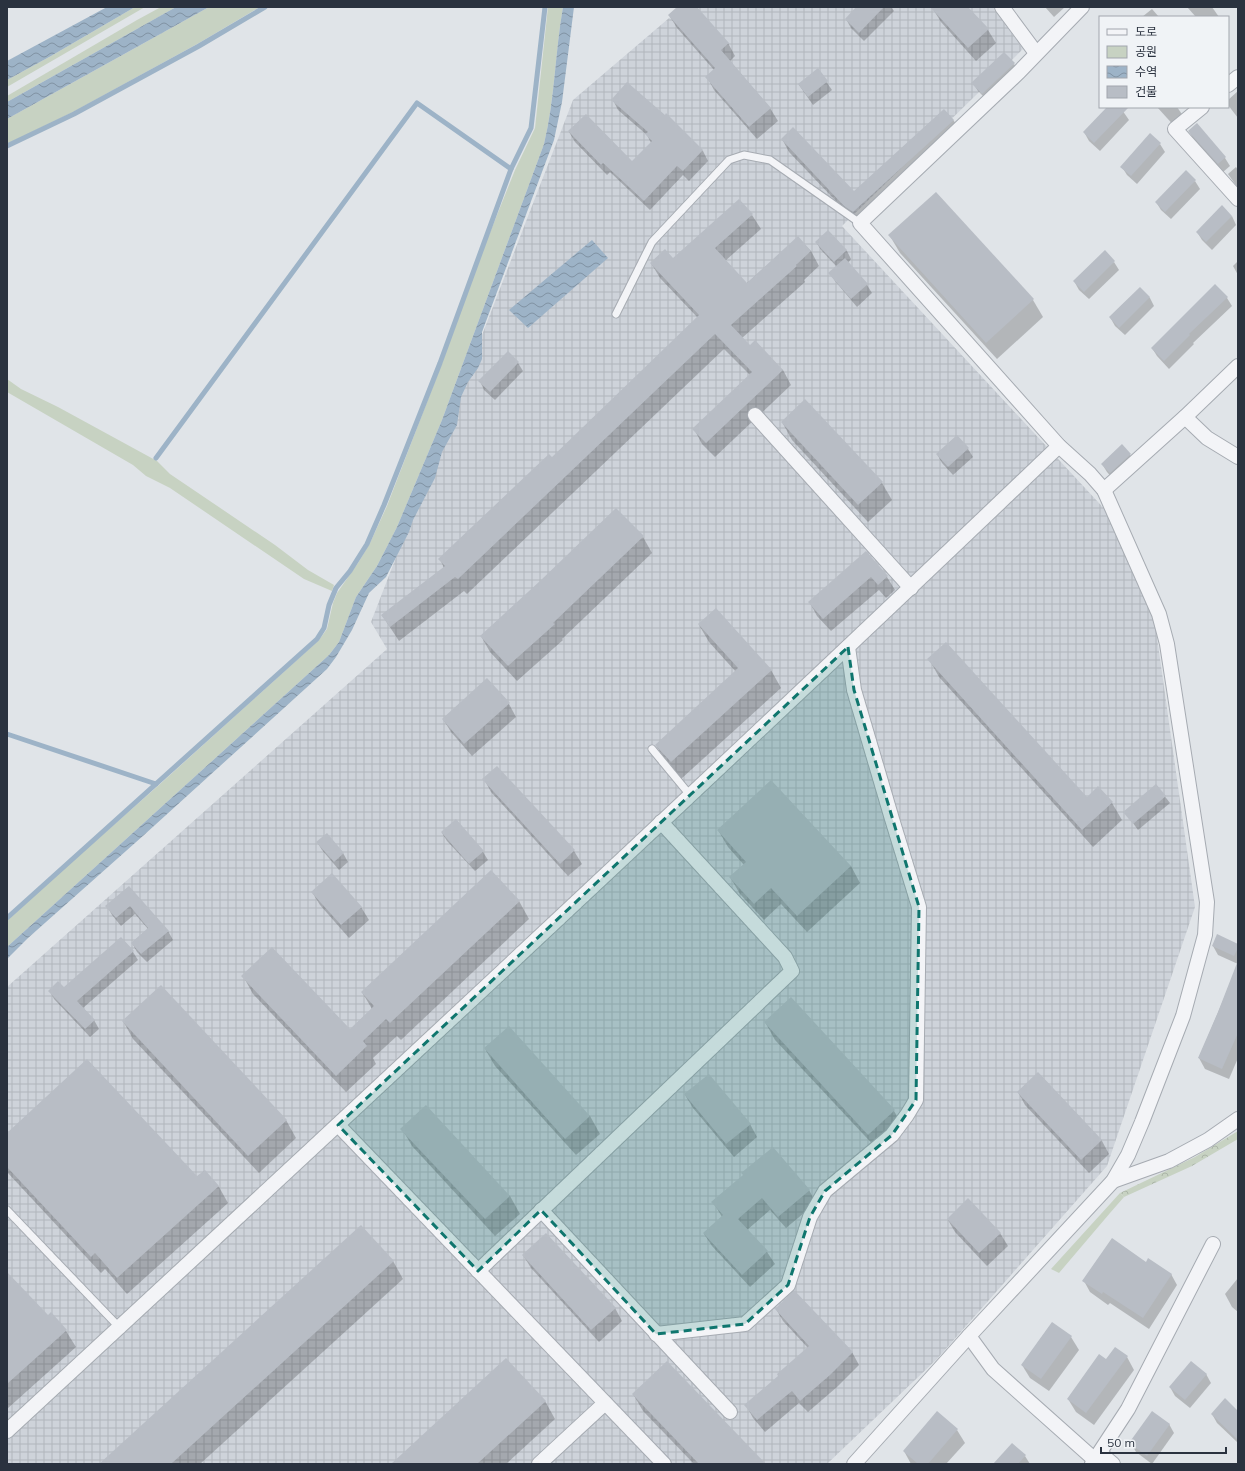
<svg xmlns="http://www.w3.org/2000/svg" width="1245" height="1471" viewBox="0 0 1245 1471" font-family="Mulish,'Noto Sans KR',sans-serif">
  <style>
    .industrial { fill: url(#industrial-grid) }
    .green { fill: #c7d2c2 }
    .forest { fill: url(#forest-crowns) }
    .water { fill: url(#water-waves) }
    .shadow { fill: #0003 }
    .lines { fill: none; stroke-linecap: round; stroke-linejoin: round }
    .stream { stroke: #9db3c7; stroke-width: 5 }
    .building { fill: #b8bdc5 }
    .service-casing { stroke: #a6abb2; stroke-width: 9 }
    .minor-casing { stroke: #a6abb2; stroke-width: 16 }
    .service { stroke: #f3f4f7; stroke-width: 7 }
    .minor { stroke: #f3f4f7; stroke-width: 14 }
    .marked { fill: #0f766e; fill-opacity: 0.2; stroke: #0f766e; stroke-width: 3; stroke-dasharray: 8 5; stroke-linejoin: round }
  </style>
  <defs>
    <pattern id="industrial-grid" width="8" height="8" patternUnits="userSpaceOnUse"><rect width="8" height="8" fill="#ced3da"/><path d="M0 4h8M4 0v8" fill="none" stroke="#b1b6bc"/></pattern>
    <pattern id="forest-crowns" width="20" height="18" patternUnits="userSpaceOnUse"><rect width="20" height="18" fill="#c7d2c2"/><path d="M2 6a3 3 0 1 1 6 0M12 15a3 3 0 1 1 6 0" fill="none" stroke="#abb5a8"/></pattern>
    <pattern id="water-waves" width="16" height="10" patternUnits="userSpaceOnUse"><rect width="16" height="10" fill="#9db3c7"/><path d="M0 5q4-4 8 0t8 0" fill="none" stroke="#8092a3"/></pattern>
  </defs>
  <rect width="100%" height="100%" fill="#e0e4e8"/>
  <path class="industrial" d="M 682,7 L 993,7 L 1023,49 L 842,226 L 1111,516 L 1155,623 L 1195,907 L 1107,1166 L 937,1359 L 827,1464 L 7,1464 L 7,987 L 387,649 L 371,622 L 573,100 Z"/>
  <g class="green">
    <path d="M 135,7 L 145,7 L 7,87 L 7,80 L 51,56 Z"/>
    <path d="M 161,7 L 176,7 L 7,102 L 7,96 L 137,20 Z"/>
    <path d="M 209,7 L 260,7 L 199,43 L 73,112 L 7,144 L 7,119 Z"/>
    <path d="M 548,7 L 563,7 C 555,52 555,99 544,144 L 442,420 L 397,527 L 377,566 L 356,597 L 339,642 L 329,655 L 7,947 L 7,921 L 59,873 L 159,785 L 319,640 L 327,629 L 333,603 L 337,593 L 358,563 L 370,543 L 387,506 L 442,363 L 481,255 L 515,170 L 535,128 Z"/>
    <path d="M 7,379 L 21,389 L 58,407 L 157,461 L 170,474 L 275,545 L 308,570 L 334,585 L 332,591 L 304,579 L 170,488 L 146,476 L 133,465 L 7,392 Z"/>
    <path d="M 1120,1193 L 1124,1197 L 1110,1213 L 1059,1273 L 1051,1269 Z"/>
  </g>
  <path class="forest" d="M 1238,1131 L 1238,1139 L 1192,1166 L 1124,1197 L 1120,1193 L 1195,1157 Z"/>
  <g class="water">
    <path d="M 107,7 L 135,7 L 51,56 L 7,80 L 7,61 Z"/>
    <path d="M 176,7 L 209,7 L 7,119 L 7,102 Z"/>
    <path d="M 563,7 L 574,7 L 562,102 L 554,140 L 482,332 L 482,359 L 478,368 L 468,382 L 461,397 L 457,425 L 442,452 L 435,478 L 413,520 L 409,532 L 386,577 L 369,593 L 352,630 L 336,657 L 327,669 L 144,835 L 28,938 L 7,959 L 7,947 L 329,655 L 339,642 L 356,597 L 377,566 L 397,527 L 442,420 L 544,144 C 555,99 555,52 563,7 Z"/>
    <path d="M 592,240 L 608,258 L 528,328 L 509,310 Z"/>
  </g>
  <g class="shadow">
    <path d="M 678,7 L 695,7 L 728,43 L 735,56 L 730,61 L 770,108 L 778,121 L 757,139 L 714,90 L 707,77 L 714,70 L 677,28 L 669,15 Z"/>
    <path d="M 858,7 L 891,7 L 894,11 L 864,41 L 851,28 L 846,19 Z"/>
    <path d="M 936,7 L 967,7 L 988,30 L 996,43 L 976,61 L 941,22 L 933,9 Z"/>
    <path d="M 1045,7 L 1065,7 L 1054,17 Z"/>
    <path d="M 1187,7 L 1212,7 L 1219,17 L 1196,17 Z"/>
    <path d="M 1152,9 L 1159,17 L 1142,17 Z"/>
    <path d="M 1014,64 L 1019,72 L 988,101 L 978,91 L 973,83 Z"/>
    <path d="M 818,70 L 832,90 L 813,105 L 799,85 Z"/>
    <path d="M 1238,91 L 1238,118 L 1228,105 L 1228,100 Z"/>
    <path d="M 613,100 L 665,116 L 666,115 L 703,151 L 708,161 L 689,181 L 683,175 L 650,210 L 610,172 L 607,175 L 575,142 L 569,132 L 632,162 L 651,143 L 647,135 L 618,110 Z"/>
    <path d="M 1108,107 L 1120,107 L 1129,120 L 1100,151 L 1089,141 L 1084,132 Z"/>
    <path d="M 1157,107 L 1177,107 L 1186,120 L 1177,129 Z"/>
    <path d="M 944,110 L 954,121 L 961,134 L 861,224 L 853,219 L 789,152 L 782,139 L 854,192 Z"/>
    <path d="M 1197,125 L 1225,158 L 1230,166 L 1223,172 L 1194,140 L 1189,131 Z"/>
    <path d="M 1160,144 L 1165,152 L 1137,184 L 1127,175 L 1122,167 Z"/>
    <path d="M 1236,167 L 1238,170 L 1238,188 L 1228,174 Z"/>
    <path d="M 1195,181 L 1200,189 L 1171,219 L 1161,210 L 1156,202 Z"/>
    <path d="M 752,215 L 761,229 L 725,261 L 746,284 L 798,238 L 811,251 L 819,266 L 804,280 L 805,282 L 742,338 L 749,346 L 783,370 L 791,385 L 715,457 L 702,444 L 694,429 L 750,375 L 724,349 L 467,594 L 464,591 L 399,641 L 382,615 L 444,568 L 440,559 L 552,458 L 698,318 L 660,278 L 651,263 L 673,259 Z"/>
    <path d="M 1232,216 L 1236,225 L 1212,250 L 1202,240 L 1197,232 Z"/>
    <path d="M 828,231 L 847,251 L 851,259 L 848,263 L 867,285 L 872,293 L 857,307 L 835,281 L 830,273 L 837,267 L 821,250 L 816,242 Z"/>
    <path d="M 890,236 L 1033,300 L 1043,317 L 997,359 L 900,253 Z"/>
    <path d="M 1238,261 L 1238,275 L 1233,266 Z"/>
    <path d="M 1114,262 L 1119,270 L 1089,299 L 1079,290 L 1074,281 Z"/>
    <path d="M 1215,285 L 1227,298 L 1232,306 L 1193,343 L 1194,344 L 1169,369 L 1157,356 L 1152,348 Z"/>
    <path d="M 1140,288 L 1150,298 L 1154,306 L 1125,335 L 1115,326 L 1110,317 Z"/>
    <path d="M 508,353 L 518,363 L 523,371 L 495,400 L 484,390 L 480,381 Z"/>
    <path d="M 782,422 L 882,483 L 892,500 L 868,522 L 792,440 Z"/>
    <path d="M 957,436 L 968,449 L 973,457 L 953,475 L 942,463 L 937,454 Z"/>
    <path d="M 1122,445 L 1130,455 L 1135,463 L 1115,481 L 1107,472 L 1102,464 Z"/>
    <path d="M 643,537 L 652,553 L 562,639 L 563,640 L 517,681 L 490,652 L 481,636 Z"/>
    <path d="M 866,553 L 887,577 L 895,590 L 886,598 L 879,590 L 831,631 L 817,616 L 810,603 Z"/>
    <path d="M 699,625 L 771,670 L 781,688 L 681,779 L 666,762 L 656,745 L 736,672 L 709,642 Z"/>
    <path d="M 929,659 L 1087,798 L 1098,788 L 1112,803 L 1122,820 L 1093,847 L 939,677 Z"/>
    <path d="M 487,680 L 509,704 L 516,717 L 472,756 L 451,732 L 443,719 Z"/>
    <path d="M 484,779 L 574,851 L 582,864 L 568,876 L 491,792 Z"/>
    <path d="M 1156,785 L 1170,803 L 1138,830 L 1125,812 Z"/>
    <path d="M 718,830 L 851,866 L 860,883 L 807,932 L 781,904 L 764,920 L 740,894 L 730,877 L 744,865 L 728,847 Z"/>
    <path d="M 442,833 L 483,852 L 488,860 L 475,871 L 447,841 Z"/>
    <path d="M 317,842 L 343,853 L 348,862 L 339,870 L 322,850 Z"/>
    <path d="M 129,887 L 168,931 L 173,940 L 147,962 L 137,952 L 132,943 L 148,929 L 135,914 L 121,926 L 112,915 L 107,906 Z"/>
    <path d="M 312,892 L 361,907 L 369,920 L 349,938 L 320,905 Z"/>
    <path d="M 519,901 L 529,919 L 401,1040 L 397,1036 L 373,1058 L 376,1064 L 346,1092 L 253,994 L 243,976 L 350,1030 L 372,1009 L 362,992 Z"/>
    <path d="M 121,938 L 133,952 L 138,960 L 83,1008 L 94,1020 L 99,1029 L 90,1037 L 54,999 L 50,991 L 64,988 Z"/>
    <path d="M 1238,945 L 1238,964 L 1218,955 L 1213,946 Z"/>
    <path d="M 1237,967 L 1238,968 L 1238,1058 L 1229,1079 L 1205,1069 L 1199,1058 Z"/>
    <path d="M 123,1021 L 286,1120 L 296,1138 L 259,1173 L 133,1039 Z"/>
    <path d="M 765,1022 L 894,1111 L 904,1128 L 879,1151 L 775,1040 Z"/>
    <path d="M 485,1049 L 590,1116 L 600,1134 L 576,1155 L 495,1066 Z"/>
    <path d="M 1038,1073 L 1102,1141 L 1109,1154 L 1089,1173 L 1025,1105 L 1018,1092 Z"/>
    <path d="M 685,1095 L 750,1124 L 757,1137 L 734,1157 L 693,1108 Z"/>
    <path d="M 402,1129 L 510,1196 L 520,1214 L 495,1236 L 412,1146 Z"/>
    <path d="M 7,1135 L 197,1178 L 204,1171 L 219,1187 L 228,1203 L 127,1294 L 105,1269 L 101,1273 L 7,1172 Z"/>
    <path d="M 809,1190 L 816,1203 L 786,1228 L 770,1210 L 747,1230 L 767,1252 L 775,1264 L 750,1287 L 712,1246 L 704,1234 L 722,1217 L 713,1202 Z"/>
    <path d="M 948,1220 L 1000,1233 L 1008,1246 L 987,1266 L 955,1232 Z"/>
    <path d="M 523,1255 L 615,1308 L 622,1321 L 599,1342 L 531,1268 Z"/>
    <path d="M 393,1261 L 403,1279 L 200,1464 L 100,1464 Z"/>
    <path d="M 1146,1263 L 1171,1274 L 1177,1285 L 1149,1329 L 1110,1303 L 1108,1305 L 1090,1292 L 1084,1281 Z"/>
    <path d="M 7,1274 L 48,1317 L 51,1314 L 66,1331 L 76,1347 L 7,1409 Z"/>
    <path d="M 1238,1278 L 1238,1312 L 1232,1307 L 1225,1294 Z"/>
    <path d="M 776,1309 L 852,1352 L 859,1365 L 837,1387 L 808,1412 L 799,1403 L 765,1432 L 753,1418 L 746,1405 L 779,1377 L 808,1348 L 783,1321 Z"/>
    <path d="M 1052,1323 L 1071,1337 L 1079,1350 L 1049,1391 L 1030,1378 L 1022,1365 Z"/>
    <path d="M 1127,1357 L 1134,1370 L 1094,1425 L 1076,1412 L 1068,1399 L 1107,1361 Z"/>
    <path d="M 1206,1374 L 1211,1383 L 1190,1408 L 1175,1396 L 1170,1387 Z"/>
    <path d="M 633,1394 L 764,1464 L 694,1464 L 643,1411 Z"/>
    <path d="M 545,1401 L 555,1419 L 506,1464 L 392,1464 Z"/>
    <path d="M 1238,1412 L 1238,1445 L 1237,1442 L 1217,1423 L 1212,1414 Z"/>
    <path d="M 1169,1424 L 1174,1433 L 1152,1464 L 1136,1452 L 1131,1443 Z"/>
    <path d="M 957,1430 L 965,1443 L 946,1464 L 911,1464 L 904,1451 Z"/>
    <path d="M 1025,1456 L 1030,1464 L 995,1464 Z"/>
  </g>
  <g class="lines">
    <g class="stream">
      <path d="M 7,146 L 74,114 L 199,46 L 265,7"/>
      <path d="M 156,458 L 417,103 L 511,169"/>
      <path d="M 7,734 L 156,784"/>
      <path d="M 7,918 L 317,639 L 324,628 L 329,605 L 336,588 L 350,571 L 367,544 L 384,505 L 440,363 L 511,169 L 531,128 L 545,7"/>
    </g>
  </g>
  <g class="building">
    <path d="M 677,7 L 697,7 L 729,43 L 721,50 L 771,108 L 749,127 L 705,77 L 715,68 L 668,15 Z"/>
    <path d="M 856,7 L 884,7 L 859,33 L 845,19 Z"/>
    <path d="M 930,7 L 968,7 L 989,29 L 968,48 Z"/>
    <path d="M 1004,52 L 1015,63 L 982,94 L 971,83 Z"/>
    <path d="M 818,68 L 828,81 L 808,97 L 798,84 Z"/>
    <path d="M 627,82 L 665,115 L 666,113 L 703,150 L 683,171 L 677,166 L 644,201 L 603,163 L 601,165 L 568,131 L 586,114 L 632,161 L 652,141 L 645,134 L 648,132 L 611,100 Z"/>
    <path d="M 1107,107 L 1129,107 L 1094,143 L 1083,132 Z"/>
    <path d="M 944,109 L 954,120 L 853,212 L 844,206 L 781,139 L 793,127 L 854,191 Z"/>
    <path d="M 1197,123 L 1226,157 L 1218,164 L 1188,131 Z"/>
    <path d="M 1150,133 L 1161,143 L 1131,176 L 1120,167 Z"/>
    <path d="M 1186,170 L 1196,180 L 1165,212 L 1155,202 Z"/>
    <path d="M 936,192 L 1034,299 L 986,343 L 888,235 Z"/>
    <path d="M 739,199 L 753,214 L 715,248 L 747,283 L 798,236 L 811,251 L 796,265 L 797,266 L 731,325 L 750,345 L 755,340 L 783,370 L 706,443 L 692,429 L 752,372 L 715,334 L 458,579 L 455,577 L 390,627 L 381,615 L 445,566 L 438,559 L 549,454 L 552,457 L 699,315 L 650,263 L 665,249 L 673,258 Z"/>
    <path d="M 1222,205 L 1232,216 L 1206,242 L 1196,232 Z"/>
    <path d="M 828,230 L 847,250 L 834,262 L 815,242 Z"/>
    <path d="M 1105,250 L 1115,261 L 1084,292 L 1073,281 Z"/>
    <path d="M 845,258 L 868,284 L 851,299 L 828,273 Z"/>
    <path d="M 1215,284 L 1228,297 L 1189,334 L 1190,335 L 1164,361 L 1151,348 Z"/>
    <path d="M 1140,287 L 1150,297 L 1119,328 L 1109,317 Z"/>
    <path d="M 508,351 L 519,362 L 490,392 L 478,381 Z"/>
    <path d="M 805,399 L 883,482 L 858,505 L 781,422 Z"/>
    <path d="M 957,435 L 969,448 L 948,467 L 936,454 Z"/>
    <path d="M 1122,444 L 1131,454 L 1110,473 L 1101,464 Z"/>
    <path d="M 616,508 L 644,536 L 553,623 L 555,624 L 508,666 L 480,636 L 540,581 Z"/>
    <path d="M 866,551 L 888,576 L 878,585 L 871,577 L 823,619 L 808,602 Z"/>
    <path d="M 716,608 L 772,670 L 671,762 L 655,745 L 738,668 L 698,624 Z"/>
    <path d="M 946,642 L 1087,797 L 1098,786 L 1113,802 L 1082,830 L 927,659 Z"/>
    <path d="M 487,678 L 510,703 L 464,744 L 442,719 Z"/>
    <path d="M 497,766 L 575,850 L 560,864 L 482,779 Z"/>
    <path d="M 771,780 L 851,866 L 797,916 L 771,888 L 754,904 L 729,877 L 746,862 L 717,830 Z"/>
    <path d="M 1156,784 L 1166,796 L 1133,824 L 1123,812 Z"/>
    <path d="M 456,819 L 484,851 L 469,864 L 441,832 Z"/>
    <path d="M 327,833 L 344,853 L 334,862 L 316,842 Z"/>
    <path d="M 491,870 L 520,901 L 390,1023 L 386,1019 L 363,1041 L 367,1046 L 336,1076 L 241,976 L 272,947 L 350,1029 L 374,1006 L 361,992 Z"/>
    <path d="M 332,873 L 362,907 L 341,925 L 311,892 Z"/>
    <path d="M 129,886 L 169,931 L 141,954 L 131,943 L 148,928 L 130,906 L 116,918 L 105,906 Z"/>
    <path d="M 1217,934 L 1238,944 L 1238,948 L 1234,956 L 1212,946 Z"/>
    <path d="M 121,937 L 134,951 L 77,1001 L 95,1020 L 85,1029 L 48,991 L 58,981 L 64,987 Z"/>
    <path d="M 1237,963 L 1238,1033 L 1222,1069 L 1198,1058 L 1218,1012 Z"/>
    <path d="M 161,985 L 287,1120 L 248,1156 L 122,1021 Z"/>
    <path d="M 791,997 L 895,1110 L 868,1135 L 764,1022 Z"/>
    <path d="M 509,1026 L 590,1116 L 565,1139 L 484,1048 Z"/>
    <path d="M 87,1059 L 197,1176 L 205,1170 L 219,1186 L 117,1278 L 95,1253 L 91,1257 L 7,1167 L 7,1133 Z"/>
    <path d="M 1038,1072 L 1102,1140 L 1081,1160 L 1017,1092 Z"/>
    <path d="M 709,1074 L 751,1124 L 726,1144 L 684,1094 Z"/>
    <path d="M 426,1105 L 510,1196 L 485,1219 L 400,1129 Z"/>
    <path d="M 773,1147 L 810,1190 L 778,1217 L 762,1198 L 738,1219 L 768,1251 L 742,1275 L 703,1233 L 723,1215 L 711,1202 L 743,1175 L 741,1173 Z"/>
    <path d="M 968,1198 L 1001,1233 L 979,1253 L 947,1219 Z"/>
    <path d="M 361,1225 L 394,1261 L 171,1464 L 99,1464 Z"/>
    <path d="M 546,1233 L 616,1308 L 591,1330 L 522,1255 Z"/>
    <path d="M 1112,1238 L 1146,1262 L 1148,1258 L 1172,1274 L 1143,1318 L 1103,1292 L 1102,1294 L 1082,1281 Z"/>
    <path d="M 7,1272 L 48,1315 L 51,1312 L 67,1330 L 7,1384 Z"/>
    <path d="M 794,1290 L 853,1352 L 830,1375 L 800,1401 L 792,1391 L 757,1420 L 744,1405 L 778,1376 L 777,1374 L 809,1346 L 775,1309 Z"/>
    <path d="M 1052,1322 L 1072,1336 L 1041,1379 L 1021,1365 Z"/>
    <path d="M 1115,1347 L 1128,1356 L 1086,1413 L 1067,1399 L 1099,1354 L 1106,1359 Z"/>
    <path d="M 506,1358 L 546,1401 L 477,1464 L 391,1464 Z"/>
    <path d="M 667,1361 L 766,1464 L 699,1464 L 632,1394 Z"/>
    <path d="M 1191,1361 L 1207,1374 L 1185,1400 L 1169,1387 Z"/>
    <path d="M 1225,1398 L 1238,1411 L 1238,1440 L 1211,1414 Z"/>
    <path d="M 937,1411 L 958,1429 L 928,1464 L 918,1464 L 903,1451 Z"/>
    <path d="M 1152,1411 L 1170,1424 L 1147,1456 L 1129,1443 Z"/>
    <path d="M 1012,1443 L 1026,1455 L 1018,1464 L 993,1464 Z"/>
  </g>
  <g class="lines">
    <g class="service-casing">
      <g id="service">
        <path d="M 616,314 L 652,242 L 729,160 L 744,155 L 770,160 L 860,223"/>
        <path d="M 652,749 L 690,795"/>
        <path d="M 7,1210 L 119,1327"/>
      </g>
    </g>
    <g class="minor-casing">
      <g id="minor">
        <path d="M 1002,7 L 1036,53"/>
        <path d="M 1228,85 L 1238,77"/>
        <path d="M 1202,107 L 1175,129 L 1238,199"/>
        <path d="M 755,415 L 911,588"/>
        <path d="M 1185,417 L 1207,438 L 1238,457"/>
        <path d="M 1104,490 L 1185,417 L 1238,366"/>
        <path d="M 338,1125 L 664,1464"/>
        <path d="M 1113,1181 L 1169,1161 L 1208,1140 L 1238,1119"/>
        <path d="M 541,1210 L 730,1412"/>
        <path d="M 478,1271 L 792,971 L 785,957 L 661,822"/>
        <path d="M 656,1334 L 745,1324 L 788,1285 L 810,1217 L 825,1191 L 892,1135 L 907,1115 L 916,1100 L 919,907 L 892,819 L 854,690 L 848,647"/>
        <path d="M 969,1336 L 993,1369 L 1095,1460"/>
        <path d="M 7,1431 C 360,1105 712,778 1059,446"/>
        <path d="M 1100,1453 L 1113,1464"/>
        <path d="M 539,1464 L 605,1403"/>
        <path d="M 854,1464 L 969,1336 L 1113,1181 L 1128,1155 L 1142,1122 L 1183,1016 L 1205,935 L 1207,902 L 1167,644 L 1159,614 L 1104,490 L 1090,474 L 1059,446 L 860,223 L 1019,72 L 1082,7"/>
        <path d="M 1092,1464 L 1128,1409 L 1213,1244"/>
      </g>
    </g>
    <use href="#service" class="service"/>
    <use href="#minor" class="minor"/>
  </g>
  <path class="marked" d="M 848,647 L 854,690 L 919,907 L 916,1100 L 892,1135 L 825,1191 L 810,1217 L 788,1285 L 745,1324 L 656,1334 L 541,1210 L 478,1271 L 338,1125 Z"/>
  <rect width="1245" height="1471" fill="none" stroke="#2a323f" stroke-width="16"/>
  <rect x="1099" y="16" width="130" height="92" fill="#f0f3f6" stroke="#a1a6ad"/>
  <rect x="1107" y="29" width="20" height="6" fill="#f3f4f7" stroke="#a1a6ad"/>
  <text x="1135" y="36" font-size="12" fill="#2a323f">도로</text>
  <rect x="1107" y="46" width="20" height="12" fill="#c7d2c2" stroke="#a1a6ad"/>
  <text x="1135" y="56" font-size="12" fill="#2a323f">공원</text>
  <rect x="1107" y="66" width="20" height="12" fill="url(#water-waves)" stroke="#a1a6ad"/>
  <text x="1135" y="76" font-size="12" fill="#2a323f">수역</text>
  <rect x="1107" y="86" width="20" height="12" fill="#b8bdc5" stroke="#a1a6ad"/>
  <text x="1135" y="96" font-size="12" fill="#2a323f">건물</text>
  <path d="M1101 1447v6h125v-6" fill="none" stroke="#2a323f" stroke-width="2"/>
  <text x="1107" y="1447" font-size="12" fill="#2a323f" stroke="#f0f3f6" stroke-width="3" paint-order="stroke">50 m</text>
</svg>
